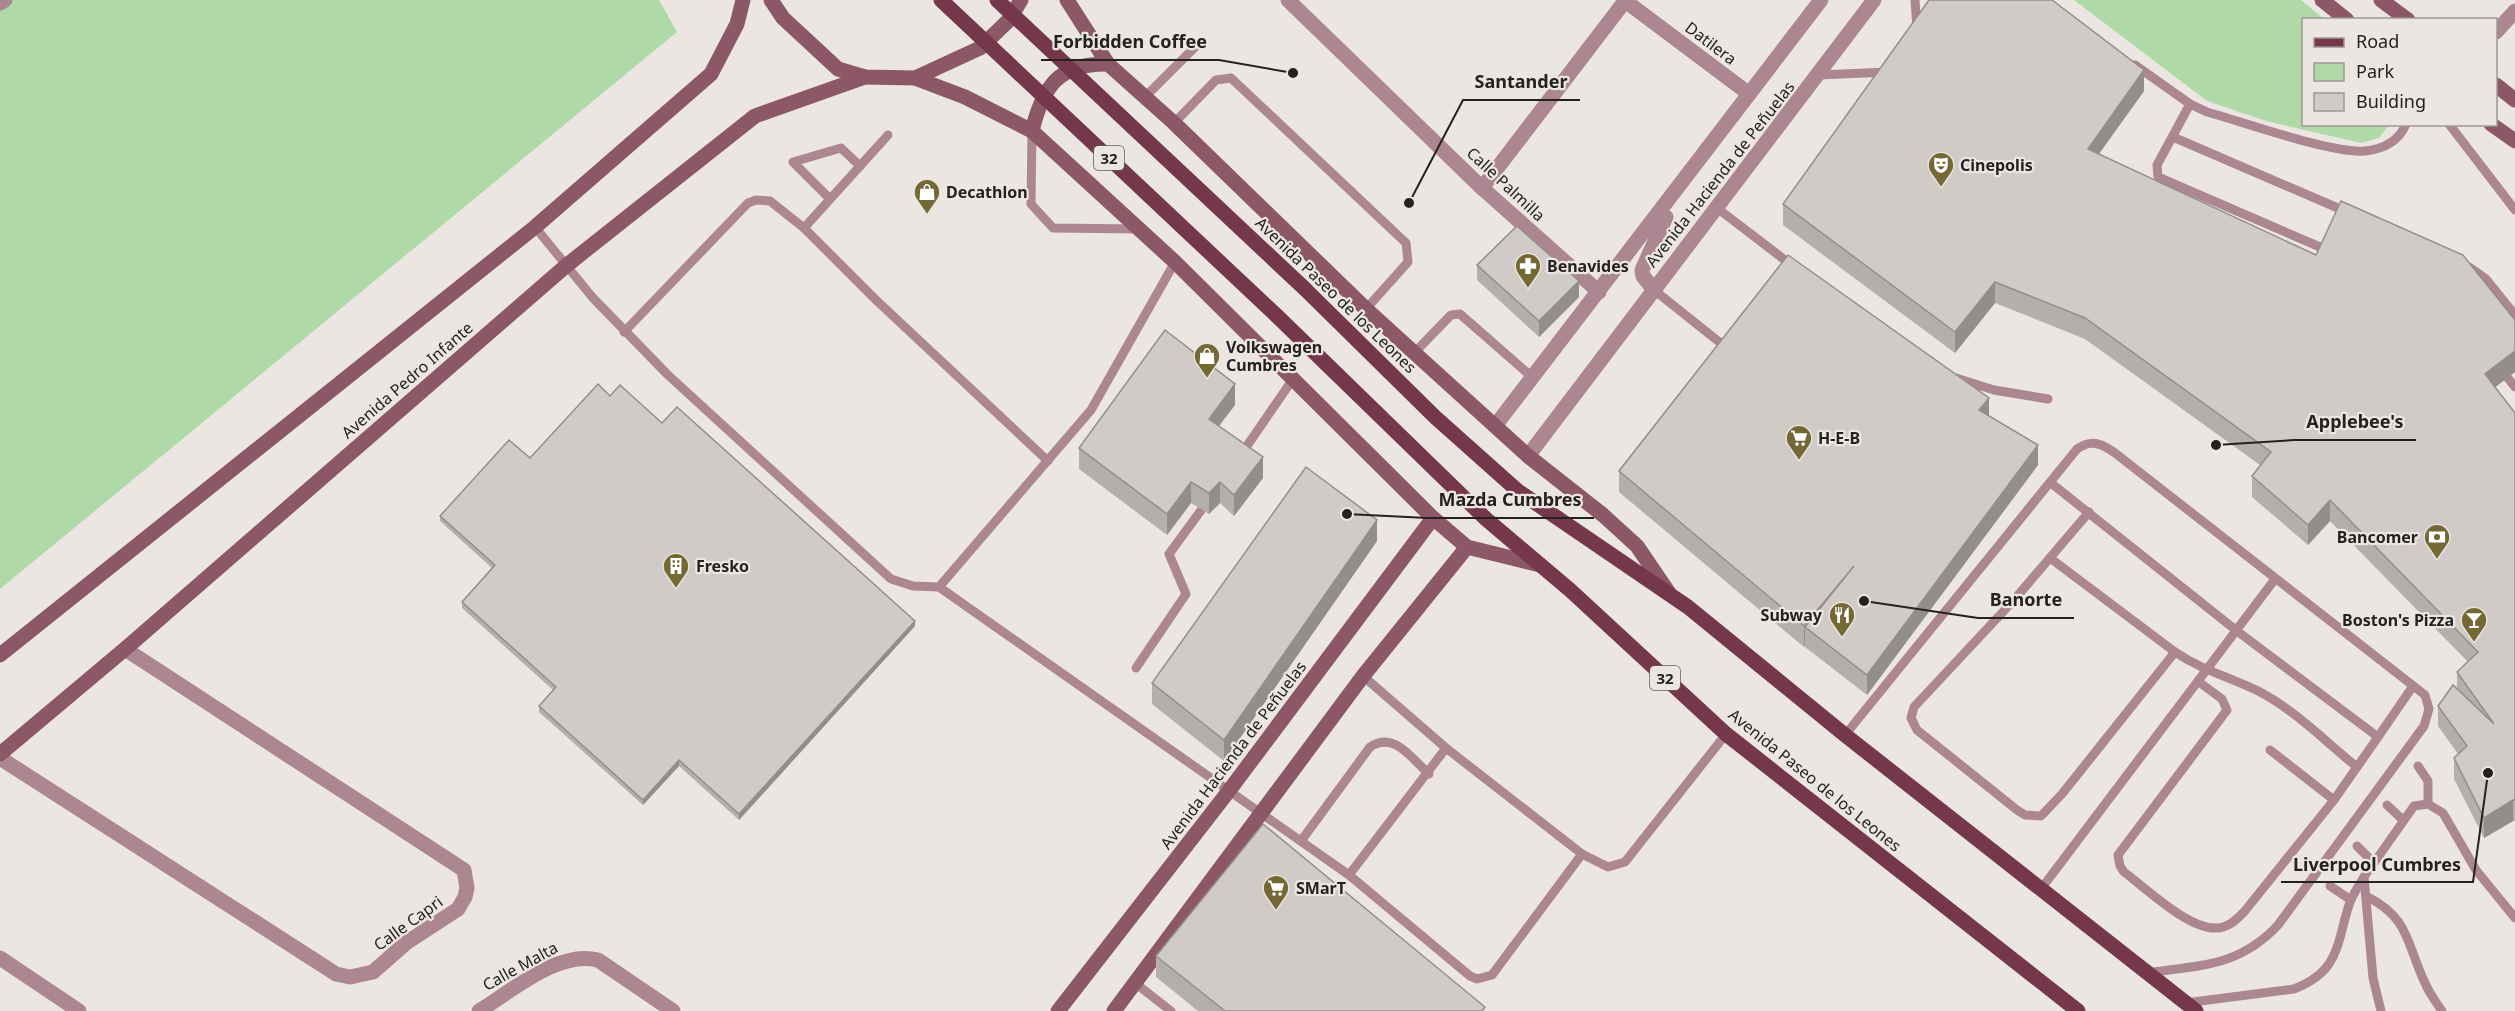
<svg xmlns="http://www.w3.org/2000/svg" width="2515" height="1011" viewBox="0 0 2515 1011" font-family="'Noto Sans',sans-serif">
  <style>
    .green { fill: #afdaa7 }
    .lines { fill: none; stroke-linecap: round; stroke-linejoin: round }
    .lane { stroke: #ac8791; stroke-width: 9 }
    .street { stroke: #ac8791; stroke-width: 15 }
    .secondary { stroke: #8c5867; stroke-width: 15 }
    .primary { stroke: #74374b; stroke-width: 15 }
    .primary-bridge { stroke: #74374b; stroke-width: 15 }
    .wall { fill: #b4afac }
    .shaded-wall { fill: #928e8c }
    .building { fill: #d1cbc8; stroke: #928e8c; stroke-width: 1.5 }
    .labels { text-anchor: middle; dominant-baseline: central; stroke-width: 4.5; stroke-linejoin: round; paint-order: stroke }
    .shield { fill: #ece6e3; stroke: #605d5b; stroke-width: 1.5 }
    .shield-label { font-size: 15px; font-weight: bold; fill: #242221 }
    .street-label { font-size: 16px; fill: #242221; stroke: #ece6e3 }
    .poi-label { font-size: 16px; font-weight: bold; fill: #242221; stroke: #ece6e3; text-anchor: start }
    .leader { fill: none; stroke: #242221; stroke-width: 2 }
    .callout-dot { fill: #242221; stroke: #ece6e3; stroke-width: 2 }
    .callout-label { font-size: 18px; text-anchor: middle; font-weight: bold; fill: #242221; stroke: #ece6e3; stroke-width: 4.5; stroke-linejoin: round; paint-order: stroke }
  </style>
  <rect width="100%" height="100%" fill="#ece6e3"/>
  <g class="green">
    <path d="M 0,0 L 659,0 L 677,32 L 0,589 Z"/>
    <path d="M 2074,0 L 2301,0 L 2324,19 L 2304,20 L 2304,124 L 2389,125 L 2379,138 L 2361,143 L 2266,121 L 2207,101 Z"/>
  </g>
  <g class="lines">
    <g class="lane">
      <path d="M 1915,0 L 1917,28"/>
      <path d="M 2135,65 L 2190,104 L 2207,112 C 2244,122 2332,154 2365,151 C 2383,149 2399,141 2406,124"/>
      <path d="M 1819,75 L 1888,72"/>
      <path d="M 1145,97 L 1196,46"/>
      <path d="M 2190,104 L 2157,165 L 2158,177 L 2327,250"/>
      <path d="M 1174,123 L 1216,80 L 1231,78 L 1406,243 L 1408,262 L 1366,309"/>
      <path d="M 2449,124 L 2515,210"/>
      <path d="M 1032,131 L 1031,204 L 1053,228 L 1139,229"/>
      <path d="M 2173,137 L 2347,212"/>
      <path d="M 830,199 L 793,162 L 841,148 L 860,166"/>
      <path d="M 1717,208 L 1794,267"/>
      <path d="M 535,227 L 593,298 L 668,375 L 891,579 L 913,586 L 939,587 L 1349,875 L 1470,976 L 1477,979 L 1492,975 L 1582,854 L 1446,748 L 1363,676"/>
      <path d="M 804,228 L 888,135"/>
      <path d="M 2469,267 L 2486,279 L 2515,315"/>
      <path d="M 1654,290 L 1728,349"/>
      <path d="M 624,332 L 748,203 L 756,200 L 770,201 L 804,228 L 876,300 L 1048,461"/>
      <path d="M 1414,353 L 1451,315 L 1460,314 L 1532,377"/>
      <path d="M 2507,377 L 2515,387"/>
      <path d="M 1956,378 L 1994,390 L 2048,399"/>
      <path d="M 1240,456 L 1293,379"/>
      <path d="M 2051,483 L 2237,631 L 2378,737 L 2413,686"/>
      <path d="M 2089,512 L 2014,600 L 1914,707 L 1911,718 L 1917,730 L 2017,810 L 2025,815 L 2041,816 L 2062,794 L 2175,652 C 2203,671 2233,678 2262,693 C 2297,712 2327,743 2357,767"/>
      <path d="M 2050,558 L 2175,652"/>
      <path d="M 939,587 L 1091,410 L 1175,262"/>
      <path d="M 1136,668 L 1186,594 L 1169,554 L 1202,509"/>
      <path d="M 2199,682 L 2222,699 L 2227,710 L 2118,855 L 2120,866 L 2124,872 C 2147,889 2188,929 2216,928 C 2228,928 2236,920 2244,912 L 2334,800 L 2378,737"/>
      <path d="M 1845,735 L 2077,449 C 2091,439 2101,443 2115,453 L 2425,695 L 2429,709 L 2424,726 L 2278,925 C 2239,967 2200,965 2147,973"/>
      <path d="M 2270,750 L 2334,800"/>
      <path d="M 2418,766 L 2428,781 L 2428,804"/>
      <path d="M 2387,805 L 2403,820"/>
      <path d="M 1301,841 L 1370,747 C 1394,731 1411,758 1429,774"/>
      <path d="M 2357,846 L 2374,863"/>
      <path d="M 1582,854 L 1608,867 L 1625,862 L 1726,734"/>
      <path d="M 1349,875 L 1446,748"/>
      <path d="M 2330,886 L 2351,900"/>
      <path d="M 2041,889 L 2275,579"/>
      <path d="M 2366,896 C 2410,918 2406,943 2425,983 C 2429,993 2436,1002 2442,1011"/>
      <path d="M 1135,983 L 1171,1011"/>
      <path d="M 2185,1003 L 2294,989 C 2341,971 2336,943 2350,902 C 2353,894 2359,885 2364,877"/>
      <path d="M 2381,1011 L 2373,978 L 2364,877 L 2414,806 L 2428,804 L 2443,813 L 2476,870 L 2515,918"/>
    </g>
    <g class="street">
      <path d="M 1288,0 L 1482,188 L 1599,292"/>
      <path d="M 1624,0 L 1748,93"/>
      <path d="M 0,3 L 5,0"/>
      <path d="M 2496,32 L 2515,11"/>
      <path d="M 1482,188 L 1625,1"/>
      <path d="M 1654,290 L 1643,276 L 1642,270 L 1666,217"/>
      <path d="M 1495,426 L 1821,0"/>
      <path d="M 1528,456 L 1874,0"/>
      <path d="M 0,758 L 336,974 L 350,977 L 373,972 L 406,943 L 458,909 L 465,897 L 467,888 L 464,870 L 125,649"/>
      <path d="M 0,958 L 79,1011"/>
      <path d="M 479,1011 C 512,991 558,950 598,960 L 673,1011"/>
    </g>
    <g class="secondary">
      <path d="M 771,0 L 783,18 L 838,69 L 865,77 L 915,78 L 980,48 L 1009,20 L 1021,0"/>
      <path d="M 1067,0 L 1108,64 L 1174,123 L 1366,309 L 1528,456 L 1603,515 L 1637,546 L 1669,593"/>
      <path d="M 2322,0 L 2347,20"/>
      <path d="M 2381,0 L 2408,20"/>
      <path d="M 915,78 L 965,97 L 1032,131 L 1175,262 L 1433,518 L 1467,547 L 1540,565"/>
      <path d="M 2496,85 L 2515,100"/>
      <path d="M 2491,124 L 2515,141"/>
      <path d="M 1032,131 C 1043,86 1059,63 1108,64"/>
      <path d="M 0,655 L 535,227 L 711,74 L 737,24 L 743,0"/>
      <path d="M 0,754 L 125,649 L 567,265 L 755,116 L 865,77"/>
      <path d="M 1058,1011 L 1228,792 L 1433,518"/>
      <path d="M 1114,1011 L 1363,676 L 1467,547"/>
    </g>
    <g class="primary">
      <path d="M 1304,288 L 1435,417 L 1518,491 L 1688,607 L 1845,735 L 2196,1011"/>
      <path d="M 1277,316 L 1486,519 L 1570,590 L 1726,734 L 2078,1011"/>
    </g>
    <g class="primary-bridge">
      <path d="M 941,0 L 1277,316"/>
      <path d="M 997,0 L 1304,288"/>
    </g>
  </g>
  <g class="wall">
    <path d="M 2144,91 L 2099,154 L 2316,255 L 2515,320 L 2515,372 L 2495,387 L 2515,413 L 2515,821 L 2513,821 L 2484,838 L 2454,779 L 2454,758 L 2458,754 L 2438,726 L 2438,706 L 2457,689 L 2457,672 L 2468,662 L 2330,521 L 2308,545 L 2252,497 L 2252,476 L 2260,465 L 2085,339 L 1995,303 L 1955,353 L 1783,225 L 1783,204 Z"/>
    <path d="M 1477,265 L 1579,297 L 1539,337 L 1477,280 Z"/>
    <path d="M 610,396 L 662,423 L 915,626 L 739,820 L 679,766 L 643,805 L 539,712 L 539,706 L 553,690 L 462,608 L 462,602 L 492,568 L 440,521 L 440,516 L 530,458 Z"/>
    <path d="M 1235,405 L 1219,426 L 1263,478 L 1234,516 L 1220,503 L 1209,514 L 1191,503 L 1167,535 L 1079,469 L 1079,448 Z"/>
    <path d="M 2038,465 L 1867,695 L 1805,647 L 1805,645 L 1804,647 L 1619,492 L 1619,471 Z"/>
    <path d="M 1377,541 L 1224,761 L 1152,704 L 1152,683 Z"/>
    <path d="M 1156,956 L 1485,1011 L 1198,1011 L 1156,977 Z"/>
  </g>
  <g class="shaded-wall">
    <path d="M 2144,70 L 2144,91 L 2088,169 L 2088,149 Z"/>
    <path d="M 1579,281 L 1579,297 L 1539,337 L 1539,321 Z"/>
    <path d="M 1995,282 L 1995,303 L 1955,353 L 1955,332 Z"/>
    <path d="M 2515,351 L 2515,372 L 2485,395 L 2485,374 Z"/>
    <path d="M 1235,384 L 1235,405 L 1209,439 L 1209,419 Z"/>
    <path d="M 1989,398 L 1989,419 L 1979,410 Z"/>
    <path d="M 2038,445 L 2038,465 L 1867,695 L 1867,675 Z"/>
    <path d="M 1263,457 L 1263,478 L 1234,516 L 1234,495 Z"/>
    <path d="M 1191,482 L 1191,503 L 1167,535 L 1167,514 Z"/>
    <path d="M 1220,482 L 1220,503 L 1209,514 L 1209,493 Z"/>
    <path d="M 2330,500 L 2330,521 L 2308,545 L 2308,525 Z"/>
    <path d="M 1377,520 L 1377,541 L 1224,761 L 1224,740 Z"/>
    <path d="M 1854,566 L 1805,627 L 1805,645 L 1804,647 L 1804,626 Z"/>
    <path d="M 915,621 L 915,626 L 739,820 L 739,814 Z"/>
    <path d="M 679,760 L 679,766 L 643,805 L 643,800 Z"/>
    <path d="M 2513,800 L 2513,821 L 2484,838 L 2484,818 Z"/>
  </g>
  <g class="building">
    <path d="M 1929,0 L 2052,0 L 2144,70 L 2088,149 L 2316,255 L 2341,201 L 2463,255 L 2515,320 L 2515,351 L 2485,374 L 2515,413 L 2515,800 L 2513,800 L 2484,818 L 2454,758 L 2467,746 L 2438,706 L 2453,685 L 2494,724 L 2457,672 L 2478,652 L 2330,500 L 2308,525 L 2252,476 L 2271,452 L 2085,318 L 1995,282 L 1955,332 L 1783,204 Z"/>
    <path d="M 1517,226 L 1579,281 L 1539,321 L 1477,265 Z"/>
    <path d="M 1788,255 L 1989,398 L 1979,410 L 2038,445 L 1867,675 L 1805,627 L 1854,566 L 1804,626 L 1619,471 Z"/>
    <path d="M 1165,330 L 1235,384 L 1209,419 L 1263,457 L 1234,495 L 1220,482 L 1209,493 L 1191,482 L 1167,514 L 1079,448 Z"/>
    <path d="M 598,384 L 610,396 L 620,385 L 662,423 L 677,407 L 915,621 L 739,814 L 679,760 L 643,800 L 539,706 L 556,687 L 462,602 L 495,565 L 440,516 L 509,440 L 530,458 Z"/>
    <path d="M 1306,467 L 1377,520 L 1224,740 L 1152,683 Z"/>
    <path d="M 1263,824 L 1485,1007 L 1482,1011 L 1225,1011 L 1156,956 Z"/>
  </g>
  <defs>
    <g id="theatre-pin" transform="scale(1.35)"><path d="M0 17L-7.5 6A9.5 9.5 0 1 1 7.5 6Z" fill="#746835" stroke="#ece6e3"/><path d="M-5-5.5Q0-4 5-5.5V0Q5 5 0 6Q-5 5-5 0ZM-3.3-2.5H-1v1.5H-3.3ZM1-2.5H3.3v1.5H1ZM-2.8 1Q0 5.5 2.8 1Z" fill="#fff"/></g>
    <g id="shop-pin" transform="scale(1.35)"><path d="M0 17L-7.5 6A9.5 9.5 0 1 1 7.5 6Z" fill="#746835" stroke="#ece6e3"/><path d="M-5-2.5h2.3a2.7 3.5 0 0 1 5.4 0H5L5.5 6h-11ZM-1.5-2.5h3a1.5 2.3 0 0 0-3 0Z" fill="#fff"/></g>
    <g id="pharmacy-pin" transform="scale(1.35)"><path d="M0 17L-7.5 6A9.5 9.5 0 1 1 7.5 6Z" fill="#746835" stroke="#ece6e3"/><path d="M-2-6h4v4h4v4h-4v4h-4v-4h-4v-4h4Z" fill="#fff"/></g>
    <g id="supermarket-pin" transform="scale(1.35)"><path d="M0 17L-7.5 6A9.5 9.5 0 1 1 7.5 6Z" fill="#746835" stroke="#ece6e3"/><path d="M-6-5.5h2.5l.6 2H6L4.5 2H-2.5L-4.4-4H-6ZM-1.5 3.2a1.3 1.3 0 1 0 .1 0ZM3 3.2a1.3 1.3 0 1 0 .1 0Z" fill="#fff"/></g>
    <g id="bank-pin" transform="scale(1.35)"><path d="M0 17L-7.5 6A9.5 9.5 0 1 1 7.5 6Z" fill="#746835" stroke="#ece6e3"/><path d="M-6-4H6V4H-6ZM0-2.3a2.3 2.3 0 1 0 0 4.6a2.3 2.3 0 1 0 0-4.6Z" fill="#fff"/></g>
    <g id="building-pin" transform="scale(1.35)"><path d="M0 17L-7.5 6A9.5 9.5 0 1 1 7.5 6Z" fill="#746835" stroke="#ece6e3"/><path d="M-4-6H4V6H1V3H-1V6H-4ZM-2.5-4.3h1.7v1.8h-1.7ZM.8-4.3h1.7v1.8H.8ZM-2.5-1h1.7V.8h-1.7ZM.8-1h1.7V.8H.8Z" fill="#fff"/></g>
    <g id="restaurant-pin" transform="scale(1.35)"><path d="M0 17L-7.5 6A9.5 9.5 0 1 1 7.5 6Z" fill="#746835" stroke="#ece6e3"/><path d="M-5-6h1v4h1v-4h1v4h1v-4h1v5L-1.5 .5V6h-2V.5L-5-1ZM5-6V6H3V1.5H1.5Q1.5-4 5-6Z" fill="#fff"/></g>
    <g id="bar-pin" transform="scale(1.35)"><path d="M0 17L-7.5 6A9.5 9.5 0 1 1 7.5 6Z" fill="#746835" stroke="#ece6e3"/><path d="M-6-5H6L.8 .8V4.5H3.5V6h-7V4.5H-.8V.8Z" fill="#fff"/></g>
  </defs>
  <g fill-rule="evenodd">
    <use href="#theatre-pin" x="1941" y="165"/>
    <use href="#shop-pin" x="927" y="192"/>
    <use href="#pharmacy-pin" x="1528" y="266"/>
    <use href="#shop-pin" x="1207" y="356"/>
    <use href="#supermarket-pin" x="1799" y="438"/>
    <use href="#bank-pin" x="2437" y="537"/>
    <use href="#building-pin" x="676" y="566"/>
    <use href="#restaurant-pin" x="1842" y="615"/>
    <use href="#bar-pin" x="2474" y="620"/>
    <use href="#supermarket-pin" x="1276" y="888"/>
  </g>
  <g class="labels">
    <g class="shield">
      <rect x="1094" y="146" width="30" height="24" rx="4.5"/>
      <rect x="1650" y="666" width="30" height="24" rx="4.5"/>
    </g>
    <g class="shield-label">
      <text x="1109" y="158">32</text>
      <text x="1665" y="678">32</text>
    </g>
    <g class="street-label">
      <text transform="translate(1711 43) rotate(37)">Datilera</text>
      <text transform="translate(1720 174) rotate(-52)">Avenida Hacienda de Peñuelas</text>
      <text transform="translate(1506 184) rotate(43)">Calle Palmilla</text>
      <text transform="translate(1336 295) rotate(44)">Avenida Paseo de los Leones</text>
      <text transform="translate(407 380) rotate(-41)">Avenida Pedro Infante</text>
      <text transform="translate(1233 755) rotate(-53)">Avenida Hacienda de Peñuelas</text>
      <text transform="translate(1815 780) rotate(39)">Avenida Paseo de los Leones</text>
      <text transform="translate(408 923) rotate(-36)">Calle Capri</text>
      <text transform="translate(520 966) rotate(-29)">Calle Malta</text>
    </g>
    <g class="poi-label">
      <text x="1960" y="165">Cinepolis</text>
      <text x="946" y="192">Decathlon</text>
      <text x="1547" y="266">Benavides</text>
      <text x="1226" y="347">Volkswagen<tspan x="1226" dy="18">Cumbres</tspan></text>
      <text x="1818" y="438">H-E-B</text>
      <text x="2418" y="537" text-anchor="end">Bancomer</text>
      <text x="696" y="566">Fresko</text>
      <text x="1822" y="615" text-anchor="end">Subway</text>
      <text x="2454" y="620" text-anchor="end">Boston's Pizza</text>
      <text x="1296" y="888">SMarT</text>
    </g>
  </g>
  <path class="leader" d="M1293 73L1219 60H1041M1409 203L1463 100H1580M2216 445L2294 440H2416M1347 514L1427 518H1594M1864 601L1978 618H2074M2488 773L2473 882H2281"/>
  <g class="callout-dot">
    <circle cx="1293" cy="73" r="6"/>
    <circle cx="1409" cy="203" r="6"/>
    <circle cx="2216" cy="445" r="6"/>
    <circle cx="1347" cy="514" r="6"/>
    <circle cx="1864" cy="601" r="6"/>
    <circle cx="2488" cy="773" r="6"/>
  </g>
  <g class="callout-label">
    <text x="1130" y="48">Forbidden Coffee</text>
    <text x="1521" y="88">Santander</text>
    <text x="2355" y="428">Applebee's</text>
    <text x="1510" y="506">Mazda Cumbres</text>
    <text x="2026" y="606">Banorte</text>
    <text x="2377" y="871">Liverpool Cumbres</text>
  </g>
  <rect x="2302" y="18" width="195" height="108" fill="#ece6e3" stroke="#9c9895" stroke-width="1.5"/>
  <rect x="2314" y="38" width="30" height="9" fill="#74374b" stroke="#9c9895" stroke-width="1.5"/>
  <text x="2356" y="48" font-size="18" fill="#242221">Road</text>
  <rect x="2314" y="63" width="30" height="18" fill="#afdaa7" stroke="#9c9895" stroke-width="1.5"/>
  <text x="2356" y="78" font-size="18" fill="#242221">Park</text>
  <rect x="2314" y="93" width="30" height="18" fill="#d1cbc8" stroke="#9c9895" stroke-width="1.5"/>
  <text x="2356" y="108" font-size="18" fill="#242221">Building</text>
</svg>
